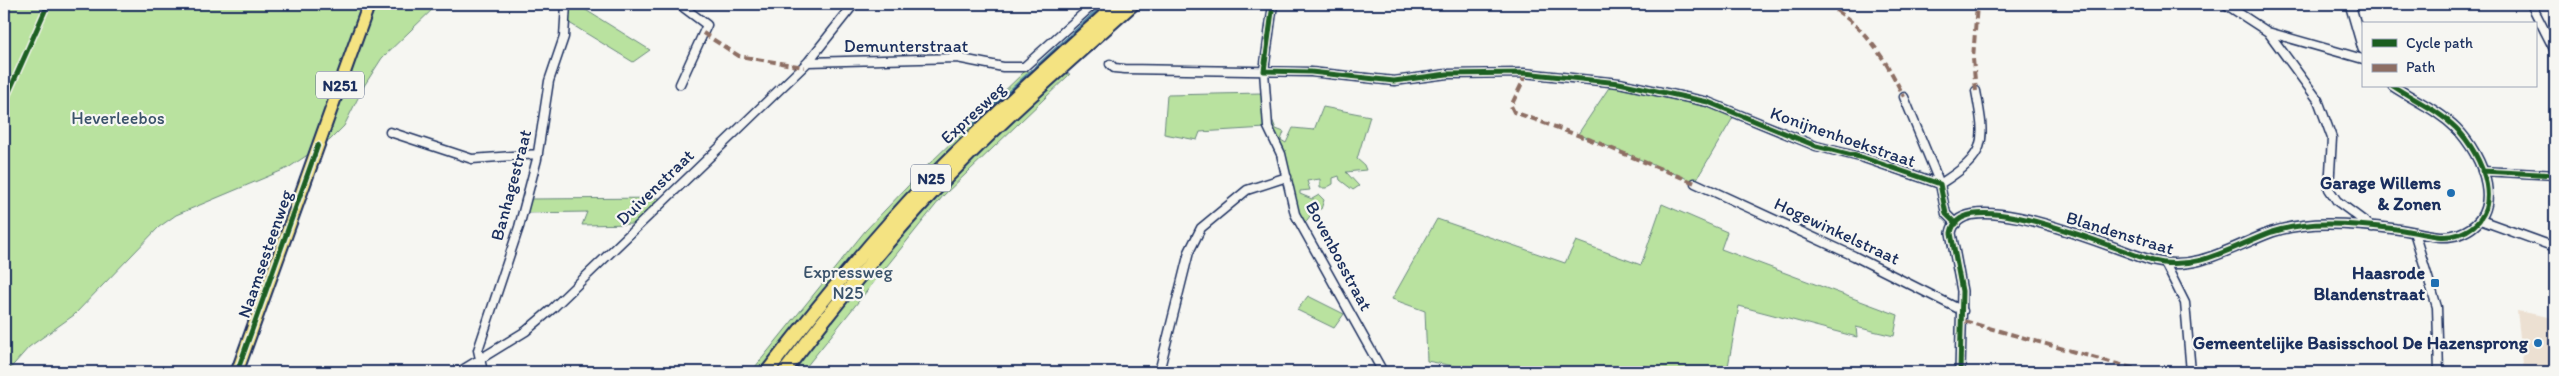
<svg xmlns="http://www.w3.org/2000/svg" width="2559" height="376" viewBox="0 0 2559 376" font-family="Itim,sans-serif">
<rect width="100%" height="100%" fill="#f6f6f2"/>
<filter id="ink" filterUnits="userSpaceOnUse"><feTurbulence type="fractalNoise" baseFrequency=".02" numOctaves="2"/><feDisplacementMap in="SourceGraphic" scale="10" xChannelSelector="R" yChannelSelector="G"/><feConvolveMatrix kernelMatrix="1 2 1 2 8 2 1 2 1" color-interpolation-filters="sRGB"/></filter>
<g filter="url(#ink)">
<path fill="#ece0d2" d="M2517,311L2555,318V372H2524Z"/>
<path fill="#b9e29f" stroke="#6a887e" d="M4,4H438L382,58L364,86L344,126L330,140L288,168L176,215L159,227L74,315L29,347L7,372H4Z
M566,4H576L650,50L633,62L566,21Z
M1025,71L1070,74L943,196L802,372H751L865,231L928,165Z
M1613,85L1700,104L1734,116L1695,182L1578,134L1610,86Z
M1261,93L1264,94L1267,117H1271L1276,129L1284,132L1281,140L1286,143L1293,128L1314,130L1323,107L1370,116L1357,159L1364,165L1366,170L1346,172L1359,186L1353,190L1340,180L1339,176L1333,178V184L1326,188H1320V179L1307,181L1310,190L1300,191V194L1312,199L1319,195L1324,200L1321,209H1315L1302,227L1281,154L1266,128L1200,132L1197,140L1164,134L1167,95Z
M663,198L636,224L582,225L587,212L526,213L530,199Z
M1662,204L1727,232L1721,249L1898,315L1894,336L1856,327L1857,337L1739,306L1727,372H1485L1427,361L1425,311L1392,299L1437,219L1565,263L1576,241L1641,265Z
M1308,296L1344,314L1334,328L1297,310Z"/>
<g fill="none" stroke-linecap="round" stroke-linejoin="round">
<path stroke="#538ba6" stroke-width="2" d="M973,124L1104,4"/>
<defs>
<path id="minor" d="M679,4L707,25L680,84
M1273,4L1264,71L1268,127L1281,154L1295,214L1383,372
M2225,4L2268,32L2318,100L2332,138L2329,189L2337,201L2372,227
M2531,4L2555,51
M2268,32L2363,59
M808,62L957,58L1003,67H1024L1094,4
M1110,64L1114,68L1125,69L1311,72L1394,81L1447,74L1524,73L1619,83L1708,102L1816,146L1864,158L1940,184
M1904,97L1940,184L1946,214L1956,224
M390,132L472,159L538,154
M2482,171L2555,175
M1695,183L1854,256L1963,311
M1940,184C1987,154 1986,144 1976,91
M2483,221L2555,247
M2414,232L2437,307L2439,372
M2165,263L2185,303L2191,372
M459,372L526,331L552,309L808,62L854,4
M483,372L478,350L519,227L537,159L549,81L564,37L566,4
M1159,372L1189,252L1201,228L1247,190L1287,177"/>
<path id="tertiary" d="M2350,4L2363,49
M1960,372L1962,291L1951,233C1960,179 2123,253 2153,261C2197,272 2233,246 2272,232C2291,226 2309,224 2328,224C2351,224 2373,226 2396,229C2416,231 2440,241 2459,234C2509,216 2483,155 2456,128C2438,110 2414,100 2393,86"/>
<path id="primary" d="M237,372L369,4"/>
<path id="trunk" d="M767,372C817,307 869,243 926,183C987,121 1052,63 1117,4
M784,372C831,310 879,250 931,194C994,126 1064,66 1133,4"/>
</defs>
<use href="#minor" stroke="#1b2f5e" stroke-width="11"/>
<use href="#tertiary" stroke="#1b2f5e" stroke-width="12"/>
<use href="#primary" stroke="#1b2f5e" stroke-width="15"/>
<use href="#trunk" stroke="#1b2f5e" stroke-width="16"/>
<use href="#minor" stroke="#f6f6f2" stroke-width="8"/>
<use href="#tertiary" stroke="#f6f6f2" stroke-width="9"/>
<use href="#primary" stroke="#f4e382" stroke-width="11"/>
<use href="#trunk" stroke="#f4e382" stroke-width="12"/>
<path stroke="#8d6e63" stroke-width="4" stroke-dasharray="8 4" stroke-linecap="butt" d="M1826,4C1865,26 1885,58 1904,97
M703,33L739,56L804,67
M1524,73L1523,81L1511,106L1514,112L1591,140L1695,183
M1976,91L1973,59L1977,4
M1964,321L2146,372"/>
<defs>
<path id="cycleway" d="M1273,4L1264,71L1311,72L1394,81L1447,74L1524,73L1619,83L1708,102L1816,146L1864,158L1940,184L1946,214L1956,224
M4,103L48,4
M2482,171L2555,175
M237,372L318,145
M1960,372L1962,291L1951,233C1960,179 2123,253 2153,261C2197,272 2233,246 2272,232C2291,226 2309,224 2328,224C2351,224 2373,226 2396,229C2416,231 2440,241 2459,234C2509,216 2483,155 2456,128C2438,110 2414,100 2393,86"/>
</defs>
<use href="#cycleway" stroke="#f6f6f2" stroke-width="8"/>
<use href="#cycleway" stroke="#1b5e20" stroke-width="5"/>
</g>
</g>
<g fill="#1f6fb2" stroke="#f6f6f2" stroke-width="2">
<circle cx="2451" cy="193" r="5"/>
<rect x="2430" y="278" width="10" height="10" rx="2.5"/>
<circle cx="2538" cy="343" r="5"/>
</g>
<g text-anchor="middle" dominant-baseline="central" stroke-width="4.5" stroke-linejoin="round" paint-order="stroke">
<g fill="#f6f6f2" stroke="#5d6b8a" stroke-width="1">
<rect x="316" y="71.5" width="48" height="27" rx="4"/>
<rect x="911" y="164.5" width="40" height="27" rx="4"/>
</g>
<g font-size="16" font-weight="bold" fill="#1b2f5e">
<text x="340" y="85">N251</text>
<text x="931" y="178">N25</text>
</g>
<g font-size="18" fill="#1b2f5e" stroke="#f6f6f2">
<text x="906" y="46">Demunterstraat</text>
<text transform="translate(973 113) rotate(-43)">Expresweg</text>
<text transform="translate(1843 137) rotate(19)">Konijnenhoekstraat</text>
<text transform="translate(511 185) rotate(-75)">Banhagestraat</text>
<text transform="translate(655 187) rotate(-44)">Duivenstraat</text>
<text transform="translate(1837 231) rotate(25)">Hogewinkelstraat</text>
<text transform="translate(2120 233) rotate(17)">Blandenstraat</text>
<text transform="translate(265 254) rotate(-71)">Naamsesteenweg</text>
<text transform="translate(1339 256) rotate(62)">Bovenbosstraat</text>
</g>
<g font-size="18" fill="#3b536b" stroke="#f6f6f2">
<text x="118" y="118">Heverleebos</text>
<text x="848" y="272">Expressweg<tspan x="848" dy="21">N25</tspan></text>
</g>
<g font-size="18" font-weight="bold" fill="#1b2f5e" stroke="#f6f6f2" text-anchor="end">
<text x="2441" y="183">Garage Willems<tspan x="2441" dy="21">&amp; Zonen</tspan></text>
<text x="2425" y="273">Haasrode<tspan x="2425" dy="21">Blandenstraat</tspan></text>
<text x="2528" y="343">Gemeentelijke Basisschool De Hazensprong</text>
</g>
</g>
<rect width="2559" height="376" fill="none" stroke="#f6f6f2" stroke-width="20"/>
<rect x="10" y="10" width="2539" height="356" fill="none" stroke="#1b2f5e" stroke-width="2" filter="url(#ink)"/>
<rect x="2362" y="22" width="175" height="65" fill="#f6f6f2" stroke="#9ea6b7"/>
<rect x="2372" y="39" width="25" height="8" fill="#1b5e20" stroke="#9ea6b7"/>
<text x="2406" y="48" font-size="15" fill="#1b2f5e">Cycle path</text>
<rect x="2372" y="64" width="25" height="8" fill="#8d6e63" stroke="#9ea6b7"/>
<text x="2406" y="72" font-size="15" fill="#1b2f5e">Path</text>
</svg>
